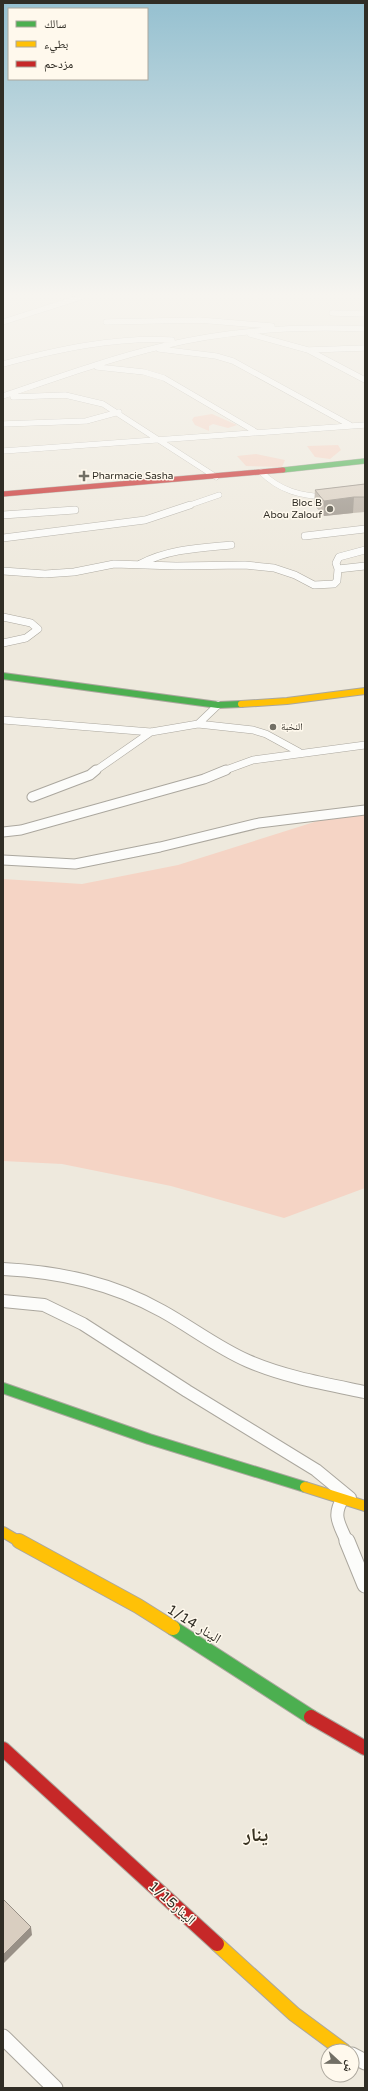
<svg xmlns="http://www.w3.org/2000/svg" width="368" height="2091" viewBox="0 0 368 2091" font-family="'Varela Round','Noto Naskh Arabic',sans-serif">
<rect width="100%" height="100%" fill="#eee9dd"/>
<path fill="#f5d4c5" d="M212,414L237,425L228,428L213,424L209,426V431L195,425L192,420L194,417Z
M338,445L341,450L330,459L315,457L307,446Z
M256,454L285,460L282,467L246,466L237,456Z
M365,806V1188L284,1218L171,1186L62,1164L3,1161V879L82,884L178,865Z"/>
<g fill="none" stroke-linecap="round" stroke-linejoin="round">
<defs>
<path id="street-far4" d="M332,313L365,314
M3,322L81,297
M106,322L199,320L272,326
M250,334L308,350L365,348
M159,349L216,356L233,361L350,425
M308,350L365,380
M3,364C59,349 114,337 172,340
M97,367L144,372L164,378L256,432
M3,396C56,378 108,359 163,346C229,330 297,326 365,329
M13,397L65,395L103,404L216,477
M3,424L86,421L119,412
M3,451L365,425
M261,472C280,491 301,496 327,497
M187,506L219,495"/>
<path id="street-far3" d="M3,515L75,510
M305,536L365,529
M3,538L145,520L190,505
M140,564C169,549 199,548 231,545
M338,569L365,566
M3,571L45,574L74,572L114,564L176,566L245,565L274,568L295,575L314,585L334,584L337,581L338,569L336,563L339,557L365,550
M3,617L31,623L38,629L26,638L3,643
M3,720L151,732L198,724L218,705
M198,724L253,730L266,734L299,752
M95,771L151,732
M223,771L253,760L365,745"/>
<path id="street-far2" d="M32,797L90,775L96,770
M3,832L21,830L204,779L226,770
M3,860L75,864L160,847L259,823L365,810"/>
<path id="street-far1" d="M3,1269C60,1272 112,1283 162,1311C191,1327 218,1348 248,1361C285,1377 326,1384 365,1392
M3,1301L44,1305L83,1324L187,1391L316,1470L350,1498
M343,1498C332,1516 339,1523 347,1542"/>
<path id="street" d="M347,1541L365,1585
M3,2037L55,2088
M352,2055L365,2062"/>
<path id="fast-far3" d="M283,470L365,461"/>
<path id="fast-far2" d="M3,676L218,705L241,704"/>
<path id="fast-far1" d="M3,1388L149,1439L305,1487"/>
<path id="fast" d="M173,1628L311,1717"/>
<path id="slow-far2" d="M241,704L287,701L365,691"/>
<path id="slow-far1" d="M305,1487L365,1506
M3,1532L20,1542"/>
<path id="slow" d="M19,1541L138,1606L173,1628
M217,1944L294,2014L344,2051"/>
<path id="jam-far1" d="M3,494L283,470"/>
<path id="jam" d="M311,1717L365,1748
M3,1749L217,1944"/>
</defs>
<use href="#street-far4" stroke="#aba79e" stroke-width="6"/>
<use href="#street-far3" stroke="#aba79e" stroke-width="8"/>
<use href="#street-far2" stroke="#aba79e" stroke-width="11"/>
<use href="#street-far1" stroke="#aba79e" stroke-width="14"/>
<use href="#street" stroke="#aba79e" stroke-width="17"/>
<use href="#fast-far3" stroke="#aba79e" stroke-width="6"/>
<use href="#fast-far2" stroke="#aba79e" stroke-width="8"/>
<use href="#fast-far1" stroke="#aba79e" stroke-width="12"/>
<use href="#fast" stroke="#aba79e" stroke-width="16"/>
<use href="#slow-far2" stroke="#aba79e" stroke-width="8"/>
<use href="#slow-far1" stroke="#aba79e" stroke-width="12"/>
<use href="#slow" stroke="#aba79e" stroke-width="16"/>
<use href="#jam-far1" stroke="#aba79e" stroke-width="6"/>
<use href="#jam" stroke="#aba79e" stroke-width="16"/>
<use href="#street-far4" stroke="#fcfcfa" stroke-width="5.5"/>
<use href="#street-far3" stroke="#fcfcfa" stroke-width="7"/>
<use href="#street-far2" stroke="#fcfcfa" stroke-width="9"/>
<use href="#street-far1" stroke="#fcfcfa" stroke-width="12"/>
<use href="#street" stroke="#fcfcfa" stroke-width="15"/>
<use href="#fast-far3" stroke="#4caf50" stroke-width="5"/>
<use href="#fast-far2" stroke="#4caf50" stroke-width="6"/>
<use href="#fast-far1" stroke="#4caf50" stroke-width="10"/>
<use href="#fast" stroke="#4caf50" stroke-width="14"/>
<use href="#slow-far2" stroke="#ffc107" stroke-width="6"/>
<use href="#slow-far1" stroke="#ffc107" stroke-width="10"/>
<use href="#slow" stroke="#ffc107" stroke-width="14"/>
<use href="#jam-far1" stroke="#c62828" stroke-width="5"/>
<use href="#jam" stroke="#c62828" stroke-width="14"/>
</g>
<path fill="#bbb1a5" d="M365,484V512L353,513L324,516L314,505L315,490Z"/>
<path fill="#989086" d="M354,497L353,513L324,516V501Z
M31,1927L32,1935L3,1964V1955Z"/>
<path fill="#d9cec0" stroke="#989086" d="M365,484V497H354L324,501L315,490Z
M3,1899L31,1927L3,1955Z"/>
<linearGradient id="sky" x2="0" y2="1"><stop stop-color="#95c0d0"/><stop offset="0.5" stop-color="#f7f5f0"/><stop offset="1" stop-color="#f7f5f0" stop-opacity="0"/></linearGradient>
<rect width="368" height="590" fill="url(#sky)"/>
<g fill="#726f65" stroke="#fff9ed" stroke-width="1.5">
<path d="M82 470h4v4h4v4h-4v4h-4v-4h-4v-4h4z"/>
<circle cx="330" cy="509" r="4"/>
<circle cx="273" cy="727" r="4"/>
</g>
<g text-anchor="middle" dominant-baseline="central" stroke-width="3" stroke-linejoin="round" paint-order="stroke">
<g font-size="10" fill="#302d25" stroke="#fff9ed" text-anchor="start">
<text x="92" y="476">Pharmacie Sasha</text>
<text x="322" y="503" text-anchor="end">Bloc B<tspan x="322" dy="12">Abou Zalouf</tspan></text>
<text x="281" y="727">النخبة</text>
</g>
<g font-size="14" fill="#302d25" stroke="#fff9ed">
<text transform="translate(194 1624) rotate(32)">الينار 1/14</text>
<text transform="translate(172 1903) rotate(42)">الينار1/15</text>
</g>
<g font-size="19" font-weight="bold" fill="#373120" stroke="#fff9ed">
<text x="256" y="1835">ينار</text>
</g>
</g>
<rect width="368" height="2091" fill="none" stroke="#302d25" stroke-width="8"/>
<rect x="8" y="8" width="140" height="72" fill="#fff9ed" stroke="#aca79d"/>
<rect x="16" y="21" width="20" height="6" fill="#4caf50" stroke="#aca79d"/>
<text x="44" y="28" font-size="12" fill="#302d25">سالك</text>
<rect x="16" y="41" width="20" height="6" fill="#ffc107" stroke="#aca79d"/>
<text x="44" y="48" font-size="12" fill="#302d25">بطيء</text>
<rect x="16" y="61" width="20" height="6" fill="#c62828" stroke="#aca79d"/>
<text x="44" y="68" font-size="12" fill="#302d25">مزدحم</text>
<g transform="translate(340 2063) rotate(112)"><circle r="19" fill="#fff9ed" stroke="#aca79d"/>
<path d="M0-3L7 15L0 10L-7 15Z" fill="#726f65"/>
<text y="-6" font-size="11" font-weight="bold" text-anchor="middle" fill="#302d25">ش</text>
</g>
</svg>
